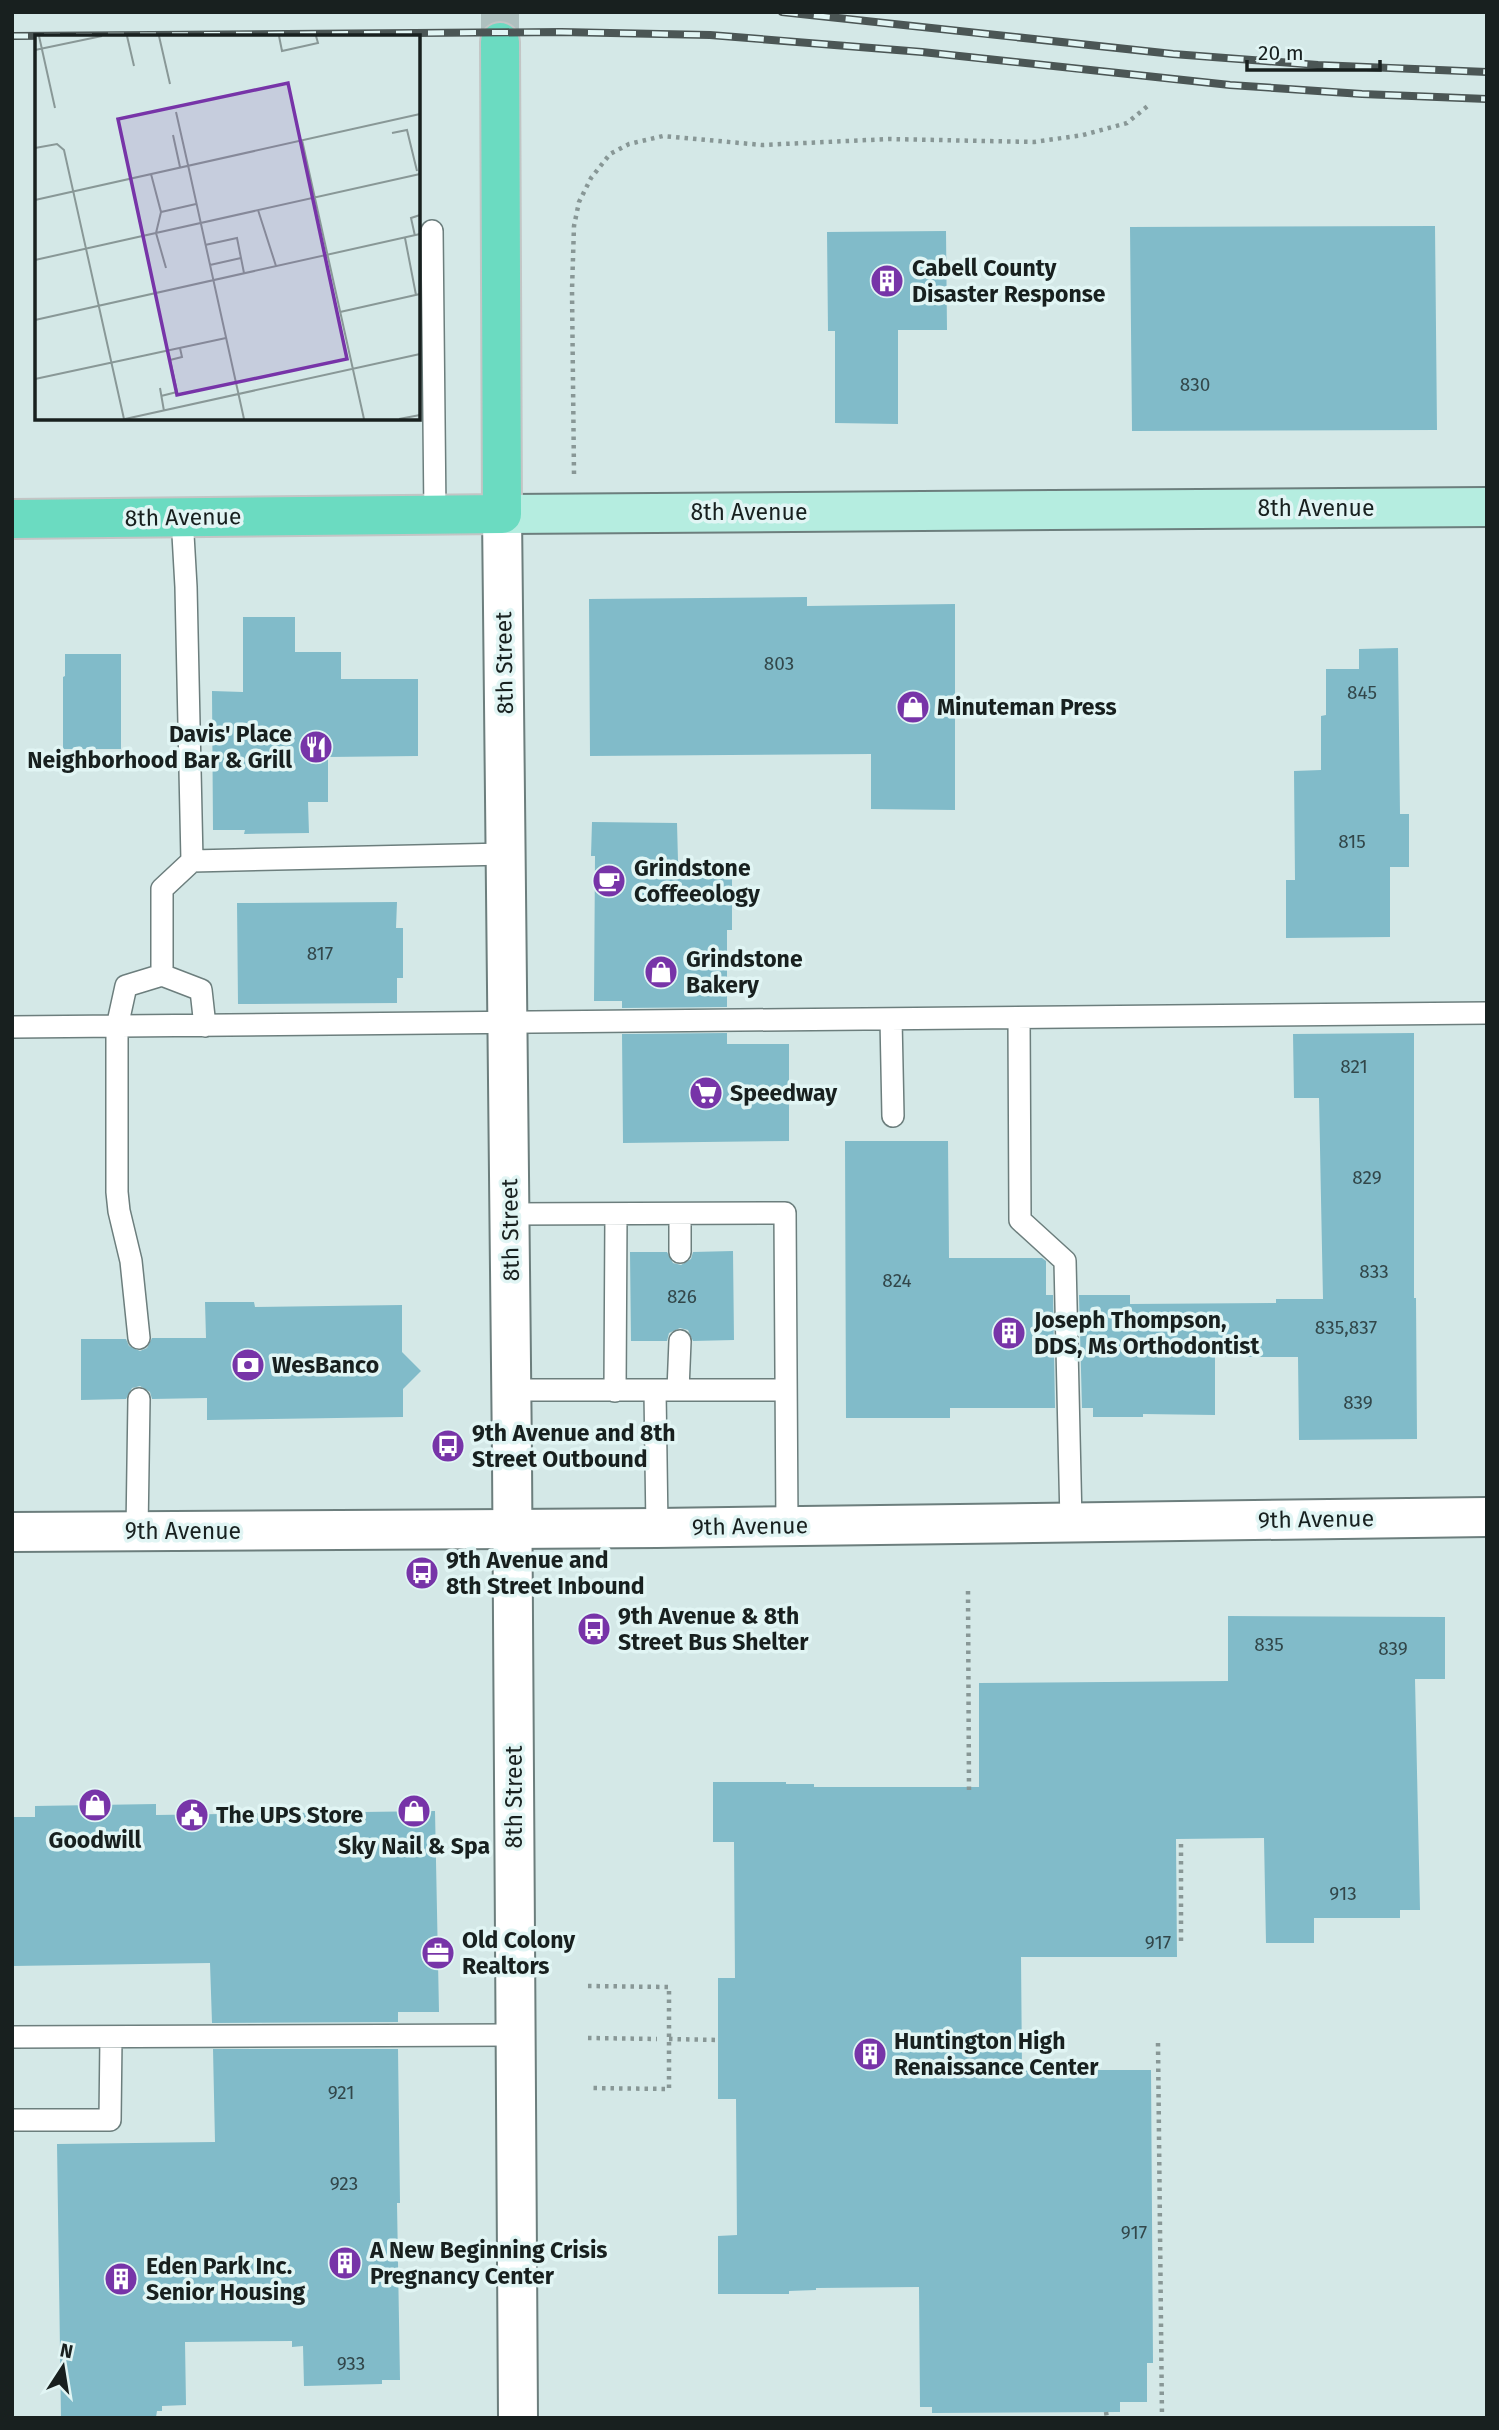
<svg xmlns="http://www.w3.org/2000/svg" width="1499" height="2430" viewBox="0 0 1499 2430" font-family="'Fira Sans',sans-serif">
<rect width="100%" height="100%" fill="#d4e8e7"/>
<path fill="#81bbc9" d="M1435,226L1437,430L1132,431L1130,227Z
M946,231L947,330H898V424L835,423V331H828L827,232Z
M807,597V606L955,604V810L871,809V754L590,756L589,599Z
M243,617H295V652H341V679H418V756L328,757V802H308L309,833L244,834L245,830H213L212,691L243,692Z
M1398,648L1400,814H1409V867H1390V937L1286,938V880H1295L1294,771L1321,770V716L1326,715V669H1359V649Z
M65,654H121V749H63V677L65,676Z
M592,822L677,823L678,861H732V930H727V1007L622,1008V1001H594L595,856H591Z
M397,902L396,928H403V978H397V1003L238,1004L237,903Z
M727,1033V1044H789V1141L623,1143L622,1034Z
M1414,1033V1298H1416L1417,1439L1299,1440L1298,1357H1215V1415L1143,1414V1417H1093V1408H1082L1079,1295H1130V1304L1276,1303V1299H1323L1319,1098H1294L1293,1034Z
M845,1141H948L949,1258H1042L1046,1261V1295H1053L1055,1408H950V1418H846Z
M733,1251L734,1340L693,1341L688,1330L680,1328L669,1333L667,1341H631L630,1252H667L673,1263L681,1265L691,1259L693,1252Z
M205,1302H254L255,1307L402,1305V1352L421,1371L403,1389V1417L207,1420V1398L152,1399L150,1392L140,1386L132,1388L126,1399L81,1400V1339H126L129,1346L140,1351L147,1348L152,1338H206Z
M1228,1616L1445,1617V1679H1415L1420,1910H1400V1918H1314V1943H1266L1264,1838L1176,1839L1177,1957H1021L1022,2070H1151L1153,2363H1147V2402H1120V2412L932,2413V2407H920L919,2287L816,2288V2290L789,2291V2294H718V2236L737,2235L736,2099H718V1978H735L734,1842H713V1782H786V1784H814V1787H979V1683L1228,1681Z
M156,1804V1815L435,1811L439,2012H398V2022L212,2023L210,1963L12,1966V1817H35V1806Z
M213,2049H398L400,2203H397L400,2380H382V2384L304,2386L303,2346L292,2347V2341L185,2342L186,2405L162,2406V2411H157L156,2417L61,2418L57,2144L215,2142Z"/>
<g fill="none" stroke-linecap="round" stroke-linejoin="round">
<path stroke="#aec0bf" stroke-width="38" stroke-dasharray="38 19" stroke-linecap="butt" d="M500,12V42"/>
<defs>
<path id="service" d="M432,231L435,515
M182,517L186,587L192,861L506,854
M162,975L201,990L205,1026
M1019,1018L1020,1220L1065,1261L1071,1522
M891,1019L893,1116
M12,1027L1487,1013
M510,1214L785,1213L787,1525
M680,1214V1252
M139,1338L131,1261L119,1211L117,1192V1027L126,986L162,975V889L192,861
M511,1390H785
M678,1390L680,1341
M615,1391L616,1214
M655,1391L657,1528
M137,1531L139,1399
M12,2037L515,2035
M12,2120H110L111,2038"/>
<path id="minor" d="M12,1532L657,1528L1487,1517"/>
<path id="tertiary" d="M502,514L512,1458L518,2418"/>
<path id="secondary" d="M502,514L1487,507"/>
<path id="primary" d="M12,519L502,514L500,42"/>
</defs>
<use href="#service" stroke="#6c7e7d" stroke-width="24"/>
<use href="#minor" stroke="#6c7e7d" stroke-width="42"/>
<use href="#tertiary" stroke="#6c7e7d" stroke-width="42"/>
<use href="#secondary" stroke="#6c7e7d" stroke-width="42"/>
<use href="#primary" stroke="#c3c5c5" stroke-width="42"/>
<path stroke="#889796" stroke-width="4.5" stroke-dasharray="3.5 5" stroke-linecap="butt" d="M574,474L572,290L574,226L579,202L591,178L610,154L629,144L663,136L762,145L890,139L1034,142L1083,135L1127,123L1149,105
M968,1591L969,1793
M1181,1941V1839
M588,1986L669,1987V2089L589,2088
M588,2038L657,2039
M669,2039L718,2040
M1158,2043L1162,2418
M1106,2412L1107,2418"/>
<use href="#service" stroke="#fff" stroke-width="21"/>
<use href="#minor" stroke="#fff" stroke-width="38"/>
<use href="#tertiary" stroke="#fff" stroke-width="38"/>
<use href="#secondary" stroke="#b5ede0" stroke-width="38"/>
<use href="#primary" stroke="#6bdbc1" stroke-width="38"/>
<defs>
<path id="rail" d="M782,12L1173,54L1318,65L1487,72
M12,36L561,32L710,35L922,52L1230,85L1362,94L1487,99"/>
</defs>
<use href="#rail" stroke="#4b5655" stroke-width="8"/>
<use href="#rail" stroke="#e1f5f4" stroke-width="5" stroke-dasharray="16" stroke-linecap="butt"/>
</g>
<defs>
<symbol id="building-disc" viewBox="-11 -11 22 22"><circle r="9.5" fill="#7734a8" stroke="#e1f5f4"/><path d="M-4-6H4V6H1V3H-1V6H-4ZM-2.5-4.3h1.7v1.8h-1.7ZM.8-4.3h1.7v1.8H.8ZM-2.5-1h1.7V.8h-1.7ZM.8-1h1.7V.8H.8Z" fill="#fff"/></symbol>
<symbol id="shop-disc" viewBox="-11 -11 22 22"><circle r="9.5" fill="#7734a8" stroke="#e1f5f4"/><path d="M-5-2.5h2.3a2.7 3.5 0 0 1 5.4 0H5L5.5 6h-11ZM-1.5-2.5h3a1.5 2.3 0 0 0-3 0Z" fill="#fff"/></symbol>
<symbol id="restaurant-disc" viewBox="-11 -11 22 22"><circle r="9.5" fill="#7734a8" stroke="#e1f5f4"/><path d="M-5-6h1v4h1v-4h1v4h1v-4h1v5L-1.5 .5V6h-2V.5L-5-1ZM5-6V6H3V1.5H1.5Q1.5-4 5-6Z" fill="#fff"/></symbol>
<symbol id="cafe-disc" viewBox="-11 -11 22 22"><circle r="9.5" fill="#7734a8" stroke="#e1f5f4"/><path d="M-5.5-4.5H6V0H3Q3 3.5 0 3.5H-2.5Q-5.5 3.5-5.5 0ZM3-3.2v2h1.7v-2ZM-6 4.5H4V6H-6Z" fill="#fff"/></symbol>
<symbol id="supermarket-disc" viewBox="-11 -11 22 22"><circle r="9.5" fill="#7734a8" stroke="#e1f5f4"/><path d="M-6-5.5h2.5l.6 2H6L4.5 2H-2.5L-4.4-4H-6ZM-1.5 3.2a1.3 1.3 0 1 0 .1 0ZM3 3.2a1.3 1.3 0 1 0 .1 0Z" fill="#fff"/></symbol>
<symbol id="bank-disc" viewBox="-11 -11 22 22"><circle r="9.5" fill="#7734a8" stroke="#e1f5f4"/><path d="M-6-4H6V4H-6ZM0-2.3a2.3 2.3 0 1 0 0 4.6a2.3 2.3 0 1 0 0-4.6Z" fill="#fff"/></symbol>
<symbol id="bus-disc" viewBox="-11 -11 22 22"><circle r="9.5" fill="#7734a8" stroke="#e1f5f4"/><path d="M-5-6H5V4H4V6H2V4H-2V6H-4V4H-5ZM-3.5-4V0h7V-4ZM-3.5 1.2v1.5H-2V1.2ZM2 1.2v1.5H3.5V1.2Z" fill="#fff"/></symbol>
<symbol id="civic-disc" viewBox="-11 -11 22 22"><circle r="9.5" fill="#7734a8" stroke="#e1f5f4"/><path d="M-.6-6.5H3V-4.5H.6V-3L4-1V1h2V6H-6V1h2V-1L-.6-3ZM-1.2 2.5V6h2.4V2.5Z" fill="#fff"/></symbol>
<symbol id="office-disc" viewBox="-11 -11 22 22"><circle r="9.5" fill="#7734a8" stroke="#e1f5f4"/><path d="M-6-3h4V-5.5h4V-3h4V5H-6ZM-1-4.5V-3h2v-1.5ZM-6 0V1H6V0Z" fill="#fff"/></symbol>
</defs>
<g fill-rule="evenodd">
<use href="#building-disc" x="868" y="262" width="38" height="38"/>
<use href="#shop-disc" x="894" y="688" width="38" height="38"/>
<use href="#restaurant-disc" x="297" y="728" width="38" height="38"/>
<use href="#cafe-disc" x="590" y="862" width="38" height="38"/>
<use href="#shop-disc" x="642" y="953" width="38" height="38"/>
<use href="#supermarket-disc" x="687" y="1074" width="38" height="38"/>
<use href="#building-disc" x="990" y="1314" width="38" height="38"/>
<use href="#bank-disc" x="229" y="1346" width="38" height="38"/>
<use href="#bus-disc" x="429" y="1427" width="38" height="38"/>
<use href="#bus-disc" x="403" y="1554" width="38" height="38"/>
<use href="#bus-disc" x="575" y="1610" width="38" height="38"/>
<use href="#shop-disc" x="76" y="1786" width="38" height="38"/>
<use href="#shop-disc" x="395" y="1792" width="38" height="38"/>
<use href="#civic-disc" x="173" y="1796" width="38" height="38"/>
<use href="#office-disc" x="419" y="1934" width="38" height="38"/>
<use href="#building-disc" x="851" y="2035" width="38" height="38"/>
<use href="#building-disc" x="326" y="2244" width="38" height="38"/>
<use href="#building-disc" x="102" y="2260" width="38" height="38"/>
</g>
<g text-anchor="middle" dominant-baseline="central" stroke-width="7" stroke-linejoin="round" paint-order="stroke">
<g font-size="19" fill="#32474a">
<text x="1195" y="384">830</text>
<text x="779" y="663">803</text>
<text x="1362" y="692">845</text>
<text x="1352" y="841">815</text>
<text x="320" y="953">817</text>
<text x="1354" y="1066">821</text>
<text x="1367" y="1177">829</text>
<text x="1374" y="1271">833</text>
<text x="897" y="1280">824</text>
<text x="682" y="1296">826</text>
<text x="1346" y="1327">835,837</text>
<text x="1358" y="1402">839</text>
<text x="1269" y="1644">835</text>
<text x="1393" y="1648">839</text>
<text x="1343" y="1893">913</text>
<text x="1158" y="1942">917</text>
<text x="341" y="2092">921</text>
<text x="344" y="2183">923</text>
<text x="1134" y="2232">917</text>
<text x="351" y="2363">933</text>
</g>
<g font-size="23" font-weight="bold" fill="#18201f" stroke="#e1f5f4" text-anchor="start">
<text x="912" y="268">Cabell County<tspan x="912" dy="26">Disaster Response</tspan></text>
<text x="937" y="707">Minuteman Press</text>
<text x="292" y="734" text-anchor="end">Davis' Place<tspan x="292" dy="26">Neighborhood Bar &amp; Grill</tspan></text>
<text x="634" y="868">Grindstone<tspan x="634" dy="26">Coffeeology</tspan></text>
<text x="686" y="959">Grindstone<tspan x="686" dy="26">Bakery</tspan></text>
<text x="730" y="1093">Speedway</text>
<text x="1034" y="1320">Joseph Thompson,<tspan x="1034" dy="26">DDS, Ms Orthodontist</tspan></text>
<text x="272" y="1365">WesBanco</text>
<text x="472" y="1433">9th Avenue and 8th<tspan x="472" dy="26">Street Outbound</tspan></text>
<text x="446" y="1560">9th Avenue and<tspan x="446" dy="26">8th Street Inbound</tspan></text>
<text x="618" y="1616">9th Avenue &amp; 8th<tspan x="618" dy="26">Street Bus Shelter</tspan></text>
<text x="216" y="1815">The UPS Store</text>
<text x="95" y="1840" text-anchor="middle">Goodwill</text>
<text x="414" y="1846" text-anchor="middle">Sky Nail &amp; Spa</text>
<text x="462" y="1940">Old Colony<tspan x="462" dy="26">Realtors</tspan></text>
<text x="894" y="2041">Huntington High<tspan x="894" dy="26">Renaissance Center</tspan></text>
<text x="370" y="2250">A New Beginning Crisis<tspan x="370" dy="26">Pregnancy Center</tspan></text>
<text x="146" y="2266">Eden Park Inc.<tspan x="146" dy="26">Senior Housing</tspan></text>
</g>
<g font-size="23" fill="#18201f" stroke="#e1f5f4">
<text x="1316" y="508">8th Avenue</text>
<text x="749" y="512">8th Avenue</text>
<text transform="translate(183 517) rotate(-1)">8th Avenue</text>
<text transform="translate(504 663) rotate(-91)">8th Street</text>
<text transform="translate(510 1230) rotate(-91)">8th Street</text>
<text transform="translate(1316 1519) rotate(-1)">9th Avenue</text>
<text transform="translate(750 1526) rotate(-1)">9th Avenue</text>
<text x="183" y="1531">9th Avenue</text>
<text transform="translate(514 1797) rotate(-90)">8th Street</text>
</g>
</g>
<g transform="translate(35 35)">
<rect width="385" height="385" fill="#d4e8e7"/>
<path fill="none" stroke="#899897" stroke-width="2" d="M4,1L20,73M92,1L99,31M124,1L135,49M244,1L247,16L283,8L281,1M0,15L67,1M141,77L153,130M357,98L372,95L382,136M138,100L145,132M267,105L329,384M0,113L22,109L29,115L89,384M153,130L209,384M116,139L126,177L161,169M0,165L385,79M223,175L241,231M126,177L121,198L131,233M380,201L376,183L385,180M370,203L381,260M170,210L202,203L209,238M0,225L385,139M175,230L206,223M305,277L385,259M0,285L385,199M134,320L135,325L147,322L145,313M0,344L191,303M125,353L129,376M126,361L142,357L135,325M90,384L385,319M364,384L385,380"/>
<path fill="#7734a8" fill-opacity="0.15" stroke="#7734a8" stroke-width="3.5" d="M253,48L312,324L142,360L83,84Z"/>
<rect width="385" height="385" fill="none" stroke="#18201f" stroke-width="3.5"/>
</g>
<rect width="1499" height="2430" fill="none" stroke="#18201f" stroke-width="28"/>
<g transform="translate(63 2367) rotate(12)" stroke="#e1f5f4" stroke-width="5" paint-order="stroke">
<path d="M0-5L12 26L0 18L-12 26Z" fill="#18201f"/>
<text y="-10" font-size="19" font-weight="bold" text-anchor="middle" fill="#18201f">N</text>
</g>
<path d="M1247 60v10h133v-10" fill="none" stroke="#18201f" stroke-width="3.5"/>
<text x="1258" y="60" font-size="21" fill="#18201f" stroke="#e1f5f4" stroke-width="5" paint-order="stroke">20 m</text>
</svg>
